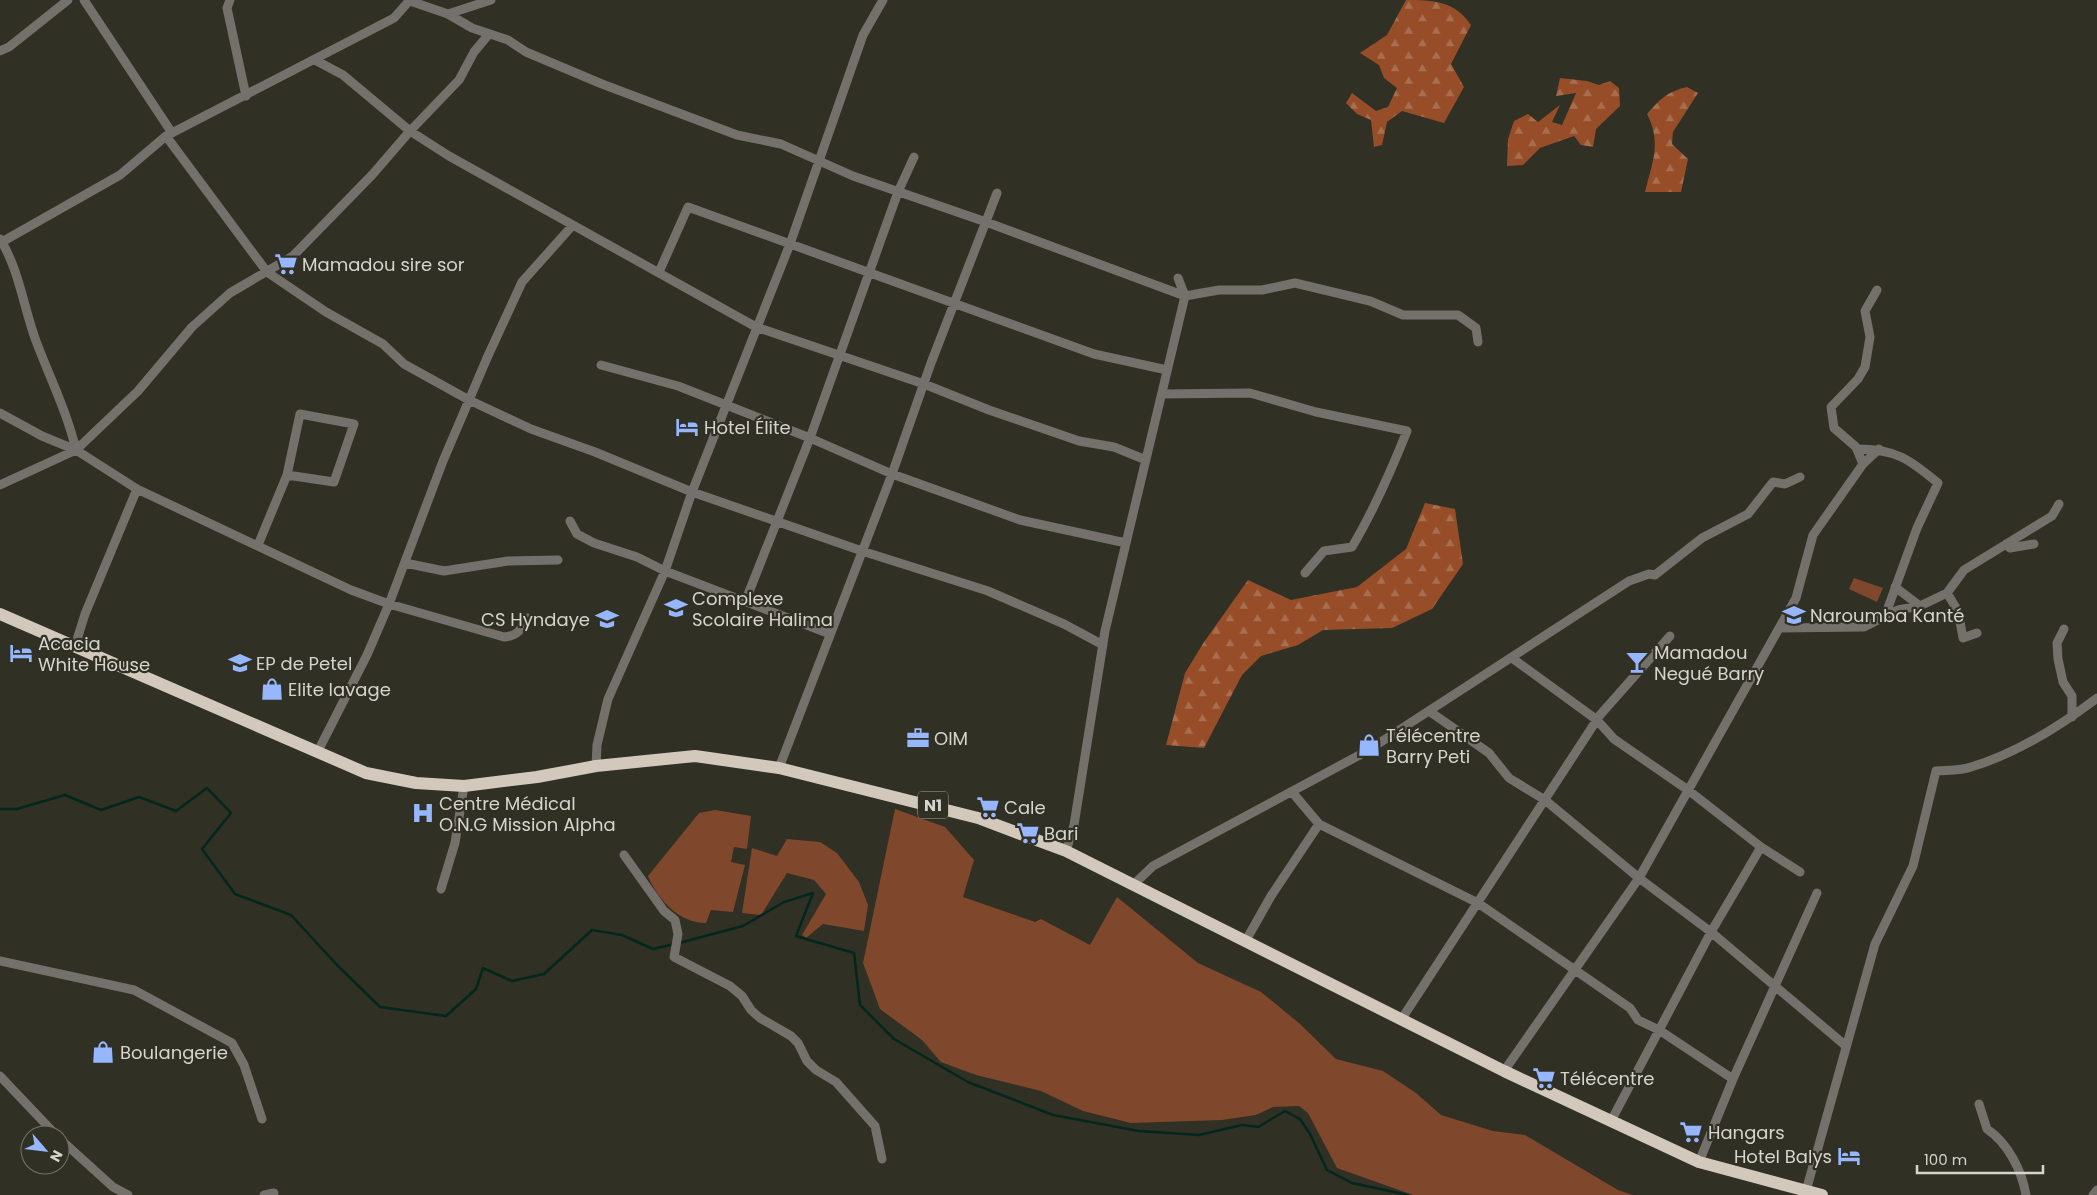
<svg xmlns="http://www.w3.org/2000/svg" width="2097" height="1195" viewBox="0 0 2097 1195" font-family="Poppins,sans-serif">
<defs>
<pattern id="forest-firs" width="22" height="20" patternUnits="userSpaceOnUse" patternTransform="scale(1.25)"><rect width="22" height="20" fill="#964d28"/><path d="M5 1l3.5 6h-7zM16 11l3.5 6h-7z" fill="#a86e50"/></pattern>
</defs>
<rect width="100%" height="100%" fill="#303025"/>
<path fill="url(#forest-firs)" d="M1406,0C1433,0 1455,1 1471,25L1451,64L1464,87L1444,123L1402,111L1387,122L1382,145L1374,147L1371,120L1357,114L1346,103L1352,93L1376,111L1388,107L1397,88L1384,78L1379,65L1360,53L1387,35Z
M1560,78L1587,81L1599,85L1610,81L1619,88L1620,106L1596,129L1593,147L1581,145L1574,136L1540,148L1523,165L1507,166L1508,139L1514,121L1528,114L1538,122L1560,105L1552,122L1562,125L1576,93L1556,96Z
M1687,87L1698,93L1673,132L1672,144L1688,159L1681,192H1645C1652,163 1662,143 1647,114C1659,100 1668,91 1687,87Z
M1425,503L1455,509L1463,564L1432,609L1392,628L1323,630L1298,645L1261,656L1242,675L1204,748L1166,745L1185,673L1204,642L1248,580L1291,600L1357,587L1406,549Z"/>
<path fill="#7f472c" d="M1854,578L1883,588L1877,602L1849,589Z
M895,809L945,827L974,860L963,897L1035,922L1041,919L1090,945L1117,897L1198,963L1261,992L1299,1023L1336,1059L1383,1071L1416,1093L1441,1115L1493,1131L1525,1135L1618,1190L1633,1195H1413L1337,1168L1308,1113L1299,1106L1273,1107L1256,1115L1222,1120L1131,1123L1083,1111L1041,1091L976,1075L941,1062L922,1040L880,1009L863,963Z
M715,810L751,816L747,849L734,847L731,862L745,865L733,912L711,910L706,923C679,923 658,900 648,876L699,813Z
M787,839L820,842L837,853L859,882L868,905L864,931L823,924L806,938L802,935L826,894L814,880L787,873L761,915L742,913L752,848L777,856Z"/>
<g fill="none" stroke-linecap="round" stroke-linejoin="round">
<path stroke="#03261d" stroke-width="2.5" d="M0,809H17L65,795L101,810L139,797L176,811L207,788L231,813L202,849L235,894L291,915L337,965L380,1007L446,1016L476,989L483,968L512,981L544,974L592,930L622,935L653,949L674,944
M679,943L743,926L784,902L813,893L796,936L854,953L860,1005L894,1039L968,1082L1053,1115L1139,1131L1199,1135L1242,1125L1258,1127L1285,1111L1300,1119L1310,1134L1327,1170L1352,1183L1408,1195"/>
<path stroke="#74706b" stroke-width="9" d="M84,0L172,133
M230,0L227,8L246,96
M410,1L448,14L472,28L508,40L526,52L602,84L737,135L781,144L853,176L986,222L1185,296L1219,290H1262L1295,283L1370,301L1403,315H1458L1476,328L1478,342
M448,14L491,0
M0,51L9,47L68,0
M315,60L343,75L410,131L449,156L756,327L924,384L989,410L1079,441L1114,447L1146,460
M166,136L267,272L326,312L383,344L404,364L469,400L531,429L595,452L692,492L862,551L988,591L1064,624L1103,645
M0,239C19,269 24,309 36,341C50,378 67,412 76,450
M0,243L120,175L166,136L394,18L410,0
M659,272L688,207L1094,354L1167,370
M601,365L678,386L810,438L892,474L1020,520L1126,543
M1162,394L1250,393L1316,412L1407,431C1391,471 1374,510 1352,547L1324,551L1305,573
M0,413L42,436L76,450L137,489L351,590L389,604L504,637C518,636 521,629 528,618
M1857,449C1896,449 1909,459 1938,483L1917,528L1885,616
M1863,464L1879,449
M0,485L76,450L138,391L192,327L230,293L293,256L372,175L410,131L459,80L474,52L489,34
M570,521L577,534L594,543L637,557L665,571L830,634
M2006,544L2010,548L2034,544
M258,545L287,475L300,414L354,424L334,482L287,475
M405,563L444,571L508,561L558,560
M1895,587L1920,606
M1947,593L1958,611L1963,638L1977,633
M745,602L810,438L898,192L914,157
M1780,628L1864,627L1898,610L1920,606L1947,593L1964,570L2052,516L2059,504
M2064,629L2057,643L2058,659L2063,682L2072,696V717
M75,646L85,614L137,489
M1512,658L1597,720L1614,739L1688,790L1761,847L1800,872
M1429,711L1489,753L1509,778L1545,800L1639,878L1711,932L1846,1046
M317,753L367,655L389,604L443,461L487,358L522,282L572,226
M596,766L597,745L608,699L665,571L692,492L790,244L863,35L883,0
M779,768L892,474L931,363L997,193
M1292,792L1319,824L1478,903L1630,1008L1638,1020L1659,1030L1733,1079
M1066,851L1074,825L1105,631L1185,296L1178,278
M624,855L664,911L675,920L678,934L674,957L730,986L742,996L751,1010L760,1018L791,1036L798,1043L807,1061L816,1070L836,1082L875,1126L882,1159
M1133,885L1153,866L1367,751L1629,581L1649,574L1655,575L1702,538L1748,514L1773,482L1785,484L1800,477
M441,889L455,843L464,786
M1245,942L1271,896L1319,824
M0,961L134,990L232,1043L244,1065L262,1119
M1401,1020L1600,715L1670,636
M1504,1071L1639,878L1796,598L1813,535L1863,464L1856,447L1834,428L1831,407L1858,379L1865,367L1870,337L1865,311L1877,290
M0,1076L56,1135
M1979,1104L1987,1129C2008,1143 2022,1171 2026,1195
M1611,1121L1711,932L1761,847
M60,1139L113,1187L128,1195
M1699,1162L1733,1079L1817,893
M1806,1191L1875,944L1913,866L1936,771C1947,770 1960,771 1971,767C2015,754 2060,726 2097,698
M264,1195L274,1193
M2093,1195L2097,1190"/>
<path stroke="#d2c9bc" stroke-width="12" d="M0,614L366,773L416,783L464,786L537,777L596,766L695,756L779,768L978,818L1066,851L1504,1071L1699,1162L1822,1195"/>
</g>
<defs>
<symbol id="supermarket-bare" viewBox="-9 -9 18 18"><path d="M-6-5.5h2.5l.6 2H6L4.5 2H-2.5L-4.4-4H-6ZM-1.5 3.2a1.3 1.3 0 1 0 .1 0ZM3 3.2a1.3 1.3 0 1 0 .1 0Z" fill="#96b6fd" stroke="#303025" stroke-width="2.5" paint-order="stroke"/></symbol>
<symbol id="hotel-bare" viewBox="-9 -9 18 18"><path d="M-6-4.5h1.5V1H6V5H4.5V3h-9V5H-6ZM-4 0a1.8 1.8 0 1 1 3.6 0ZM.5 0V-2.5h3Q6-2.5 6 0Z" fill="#96b6fd" stroke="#303025" stroke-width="2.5" paint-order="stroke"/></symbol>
<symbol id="school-bare" viewBox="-9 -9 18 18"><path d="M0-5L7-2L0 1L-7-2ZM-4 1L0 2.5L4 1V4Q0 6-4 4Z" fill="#96b6fd" stroke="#303025" stroke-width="2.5" paint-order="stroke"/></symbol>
<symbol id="bar-bare" viewBox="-9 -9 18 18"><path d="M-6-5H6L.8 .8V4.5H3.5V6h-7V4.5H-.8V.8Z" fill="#96b6fd" stroke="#303025" stroke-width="2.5" paint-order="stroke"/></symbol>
<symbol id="shop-bare" viewBox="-9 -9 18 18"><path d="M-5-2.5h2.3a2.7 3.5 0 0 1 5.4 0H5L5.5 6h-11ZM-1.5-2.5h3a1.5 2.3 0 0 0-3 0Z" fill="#96b6fd" stroke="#303025" stroke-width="2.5" paint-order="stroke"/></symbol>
<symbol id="office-bare" viewBox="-9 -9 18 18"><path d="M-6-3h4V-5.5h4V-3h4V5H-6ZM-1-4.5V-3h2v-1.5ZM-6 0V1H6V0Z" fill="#96b6fd" stroke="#303025" stroke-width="2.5" paint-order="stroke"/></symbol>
<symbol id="hospital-bare" viewBox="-9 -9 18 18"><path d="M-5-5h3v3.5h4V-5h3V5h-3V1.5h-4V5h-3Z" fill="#96b6fd" stroke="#303025" stroke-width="2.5" paint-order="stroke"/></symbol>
</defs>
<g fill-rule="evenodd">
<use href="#supermarket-bare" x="270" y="248" width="32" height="32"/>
<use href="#hotel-bare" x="671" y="411" width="32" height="32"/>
<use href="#school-bare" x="660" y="592" width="32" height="32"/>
<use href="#school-bare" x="1778" y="599" width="32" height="32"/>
<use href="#school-bare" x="591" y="603" width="32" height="32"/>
<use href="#hotel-bare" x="5" y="637" width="32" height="32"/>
<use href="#bar-bare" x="1621" y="646" width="32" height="32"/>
<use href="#school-bare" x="224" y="647" width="32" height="32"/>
<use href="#shop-bare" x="256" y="673" width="32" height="32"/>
<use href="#office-bare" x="902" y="722" width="32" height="32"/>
<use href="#shop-bare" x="1353" y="729" width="32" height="32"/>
<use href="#supermarket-bare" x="972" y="791" width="32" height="32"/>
<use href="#hospital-bare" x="407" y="797" width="32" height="32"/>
<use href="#supermarket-bare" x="1012" y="817" width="32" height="32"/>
<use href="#shop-bare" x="87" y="1036" width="32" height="32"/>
<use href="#supermarket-bare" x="1528" y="1062" width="32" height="32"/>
<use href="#supermarket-bare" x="1675" y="1116" width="32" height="32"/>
<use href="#hotel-bare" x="1833" y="1140" width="32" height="32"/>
</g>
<g text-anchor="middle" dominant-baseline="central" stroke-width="4.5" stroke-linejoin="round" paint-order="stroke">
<rect fill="#303025" stroke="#a4a49b" stroke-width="1" x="918" y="791.5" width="30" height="27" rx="4"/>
<g font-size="16" font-weight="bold" fill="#d5d5ce">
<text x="933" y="805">N1</text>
</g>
<g font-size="18" fill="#d5d5ce" stroke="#303025" text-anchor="start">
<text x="302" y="264">Mamadou sire sor</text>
<text x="704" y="427">Hotel Élite</text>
<text x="692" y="598">Complexe<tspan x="692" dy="21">Scolaire Halima</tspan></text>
<text x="1810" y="615">Naroumba Kanté</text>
<text x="590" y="619" text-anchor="end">CS Hyndaye</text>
<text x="38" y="643">Acacia<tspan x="38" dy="21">White House</tspan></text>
<text x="1654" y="652">Mamadou<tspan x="1654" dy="21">Negué Barry</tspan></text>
<text x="256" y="663">EP de Petel</text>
<text x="288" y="689">Elite lavage</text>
<text x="1386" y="735">Télécentre<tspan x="1386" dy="21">Barry Peti</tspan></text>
<text x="934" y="738">OIM</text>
<text x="439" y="803">Centre Médical<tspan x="439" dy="21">O.N.G Mission Alpha</tspan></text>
<text x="1004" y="807">Cale</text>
<text x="1044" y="833">Bari</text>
<text x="120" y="1052">Boulangerie</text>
<text x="1560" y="1078">Télécentre</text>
<text x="1708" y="1132">Hangars</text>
<text x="1832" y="1156" text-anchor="end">Hotel Balys</text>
</g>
</g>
<g transform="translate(45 1150) rotate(118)"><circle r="24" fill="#303025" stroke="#727269"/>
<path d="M0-4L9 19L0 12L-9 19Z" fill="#96b6fd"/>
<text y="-8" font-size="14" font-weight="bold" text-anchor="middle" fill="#d5d5ce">N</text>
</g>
<path d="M1917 1165v8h126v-8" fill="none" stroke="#d5d5ce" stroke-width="2.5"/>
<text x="1924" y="1165" font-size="15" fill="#d5d5ce" stroke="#303025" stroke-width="4" paint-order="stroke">100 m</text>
</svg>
